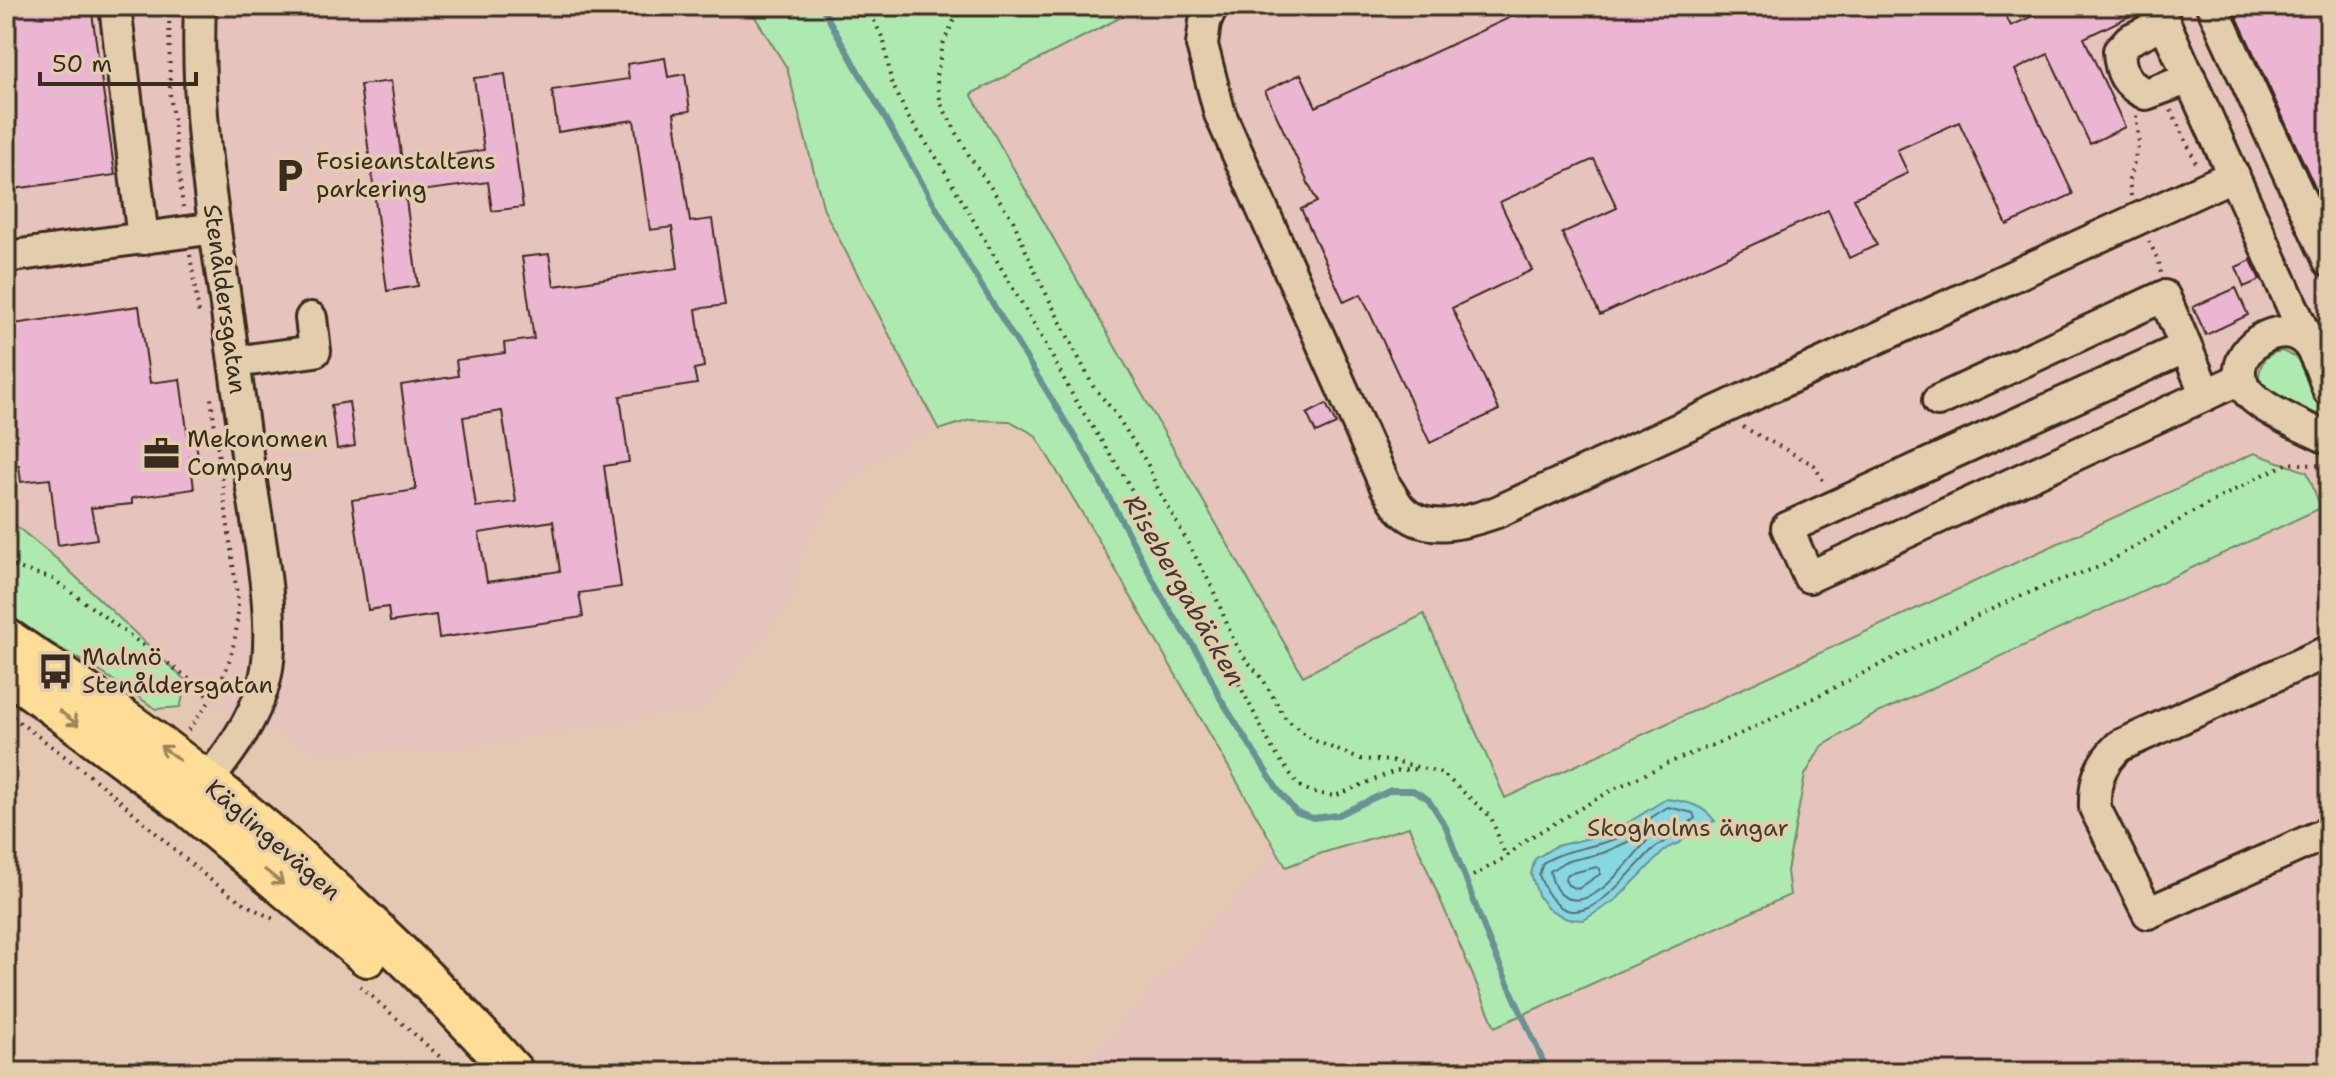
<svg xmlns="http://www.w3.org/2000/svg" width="2335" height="1078" viewBox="0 0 2335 1078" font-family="'Shantell Sans',sans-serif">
<rect width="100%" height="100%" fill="#e4c8b3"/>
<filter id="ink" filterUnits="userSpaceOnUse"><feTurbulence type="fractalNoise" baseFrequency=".0125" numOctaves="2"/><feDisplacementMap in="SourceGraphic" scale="16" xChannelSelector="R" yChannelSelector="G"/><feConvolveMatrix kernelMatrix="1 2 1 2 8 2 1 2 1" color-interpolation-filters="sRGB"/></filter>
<g filter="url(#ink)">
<path fill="#e6c3bc" d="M6,6H2329V1072H1081L1147,995L1268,864L1270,842L1259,818L1099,541L1035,435L1010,421L970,420L912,439L866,467L836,494L801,551L792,600L706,707L440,752L313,750L63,632L6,595Z"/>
<path fill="#aeeab0" stroke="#748a67" stroke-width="2" d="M748,6H1143L971,94L1303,676L1424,614L1505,798L2254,453L2307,472L2321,508L1874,715L1821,747L1805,775L1787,871L1790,895L1495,1027L1409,827L1322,853L1286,867L1099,541L1035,435L1010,421L970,420L939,430L824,210L787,68Z
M2282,351L2297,358L2326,420L2266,393L2259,386C2258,368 2262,353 2282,351Z
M6,518L58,560L187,682L180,707L156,709L104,674L45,639L18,629L6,622Z"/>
<path fill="#87d7e2" stroke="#699294" stroke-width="2" d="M1666,799C1686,801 1703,805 1715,821L1693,829L1680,843L1667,848L1617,899L1584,920L1567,919L1547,908L1538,895L1531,874L1535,859L1556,846L1598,836L1618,829Z"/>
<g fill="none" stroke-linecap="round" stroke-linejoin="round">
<path stroke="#596f6c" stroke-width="2" d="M1668,807L1693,813L1695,818C1688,823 1683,830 1676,835C1667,841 1658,844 1650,852C1618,885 1569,953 1539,875L1543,863C1567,848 1594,848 1620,837C1637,829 1652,816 1668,807Z
M1643,835L1647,837V841C1630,858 1594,913 1565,897C1556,892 1552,882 1550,871L1564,862L1603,853Z
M1597,867L1600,869V874L1578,889L1568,885L1565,880L1568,874Z"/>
<path stroke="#699294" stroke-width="6" d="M821,6L970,267L1088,458L1167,606L1202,659L1220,698L1278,790L1296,812L1313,818L1338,815L1391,790H1413L1428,799L1446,827L1489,941L1548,1072"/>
</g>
<path fill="#ebb6d1" stroke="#3b2a1e" stroke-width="2" fill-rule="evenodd" d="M6,6H91L115,175L6,190Z
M1566,6H2001L2011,26L2054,6H2139L2140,11L2084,38L2125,127L2090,144L2048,54L2015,70L2073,194L2007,225L1959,122L1897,150L1908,173L1854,198L1877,245L1849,258L1828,210L1600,315L1562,233L1617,208L1594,159L1500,202L1532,270L1452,308L1499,410L1430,443L1361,294L1344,302L1301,209L1317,202L1265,91L1301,74L1316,107L1526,10L1530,17L1542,11L1545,16Z
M2232,6H2329V218Z
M665,58L668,77L685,74L690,111L674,113L690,222L712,219L725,305L696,309L704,367L694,369L697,384L620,396L629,462L604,466L621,587L579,593L583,617L439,638L436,615L390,622L388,607L368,610L352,500L416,490L401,385L458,376L456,360L505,353L504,343L534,339L522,257L549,254L554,286L678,268L672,227L650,230L634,120L558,132L552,90L629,79L627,64ZM502,411L516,502L476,507L463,417ZM553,521L560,571L487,582L479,533Z
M505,74L523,207L492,211L488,182L405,193L418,286L387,291L360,85L391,81L402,162L484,150L474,78Z
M2251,260L2260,280L2244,287L2236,267Z
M2236,288L2248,315L2206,335L2193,307Z
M139,306L150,383L180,379L188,438L195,436L198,456H190L194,489L132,498V504L91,508L97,539L58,545L50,479L21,482L19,465L6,466V325Z
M349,402L355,446L337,449L331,405Z
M1326,404L1336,424L1316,433L1307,414Z"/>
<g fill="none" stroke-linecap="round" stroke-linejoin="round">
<defs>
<path id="minor" d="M115,6L143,239
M1212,6L1205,22L1202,45L1220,114L1386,487C1391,494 1395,502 1400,508C1425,536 1468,522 1497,512L2234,175
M2157,6L2311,348
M2212,6L2329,261
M2164,23L2129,40L2119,51C2120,72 2126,85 2146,94L2190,78
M6,257L215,228
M234,362L315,351L311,318
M2329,391C2322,375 2316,346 2300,337C2272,319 2224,357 2245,388C2258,409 2306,427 2329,439
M2206,395L2186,347L1787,528L1809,577L2240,379
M1938,401L2164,296L2186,347
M2329,651L2119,746C2100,764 2094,781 2095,808L2148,913L2329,832
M194,798C222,763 254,724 265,679C278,625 258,532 250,475C241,409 231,343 222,277C208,186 196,99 200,6"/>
<path id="major" d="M6,638C73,683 141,729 204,779C313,865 422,970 514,1072
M6,671L187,806L367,957"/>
</defs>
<use href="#minor" stroke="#3b2a1e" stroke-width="36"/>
<use href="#major" stroke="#3b2a1e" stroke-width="44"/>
<path stroke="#3b2a1e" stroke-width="4" stroke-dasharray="2 6" stroke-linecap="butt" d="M169,6L170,93L183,207
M867,6L884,41L891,81L908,117L940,163L1046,345L1074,398L1129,484L1142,516L1200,608L1273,750L1299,786L1314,793L1335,796L1395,771L1415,769
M961,6L944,41L936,76L941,104L970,157L1013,220L1033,268L1093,386L1115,413L1147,463L1156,485L1211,585L1234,641L1246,660L1262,678L1286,719L1311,739L1359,759L1393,761L1442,773L1491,817L1506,857
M2171,110L2198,167
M2131,196L2129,180L2139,143L2136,115
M2149,241L2159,262L2161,274
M190,255L199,314
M1743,427L1814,465L1825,484
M2329,464V477
M6,564L53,579L196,684L211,698
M6,712C44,741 82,768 118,799C168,842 214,892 274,919
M188,730C221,691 238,654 238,602L211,398
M1473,876L1506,857L1524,841L1614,789L1666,764L1747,731L1998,606L2052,583L2102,566L2193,512L2265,474L2289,463L2327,466
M360,986L457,1072"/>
<use href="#minor" stroke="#e2cdac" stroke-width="30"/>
<use href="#major" stroke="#ffdd96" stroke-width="38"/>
</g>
<defs><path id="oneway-shaft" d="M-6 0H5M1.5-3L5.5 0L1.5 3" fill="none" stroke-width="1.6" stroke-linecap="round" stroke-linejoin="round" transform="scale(2)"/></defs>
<g stroke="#9d845a">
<use href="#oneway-shaft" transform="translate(69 718) rotate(37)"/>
<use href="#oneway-shaft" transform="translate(170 753) rotate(-143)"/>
<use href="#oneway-shaft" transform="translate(274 877) rotate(39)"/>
</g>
</g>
<defs>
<symbol id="parking-bare" viewBox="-9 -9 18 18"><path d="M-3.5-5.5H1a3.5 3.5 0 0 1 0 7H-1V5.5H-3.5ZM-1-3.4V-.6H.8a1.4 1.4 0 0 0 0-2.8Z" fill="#3b2a1e" stroke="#e2cdac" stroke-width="2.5" paint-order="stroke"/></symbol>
<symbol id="office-bare" viewBox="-9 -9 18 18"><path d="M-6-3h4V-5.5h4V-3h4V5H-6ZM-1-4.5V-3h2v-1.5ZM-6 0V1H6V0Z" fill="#3b2a1e" stroke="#e2cdac" stroke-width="2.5" paint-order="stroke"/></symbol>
<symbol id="bus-bare" viewBox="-9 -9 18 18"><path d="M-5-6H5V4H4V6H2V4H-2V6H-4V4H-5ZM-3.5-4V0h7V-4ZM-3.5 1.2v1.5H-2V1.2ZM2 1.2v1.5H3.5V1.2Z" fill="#3b2a1e" stroke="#e2cdac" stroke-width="2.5" paint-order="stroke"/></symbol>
</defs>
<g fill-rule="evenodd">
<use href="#parking-bare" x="264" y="150" width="51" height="51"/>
<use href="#office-bare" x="136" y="428" width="51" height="51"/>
<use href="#bus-bare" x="30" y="646" width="51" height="51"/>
</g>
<g text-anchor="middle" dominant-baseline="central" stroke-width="7" stroke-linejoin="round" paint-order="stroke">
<g font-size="24" fill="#3b2a1e" stroke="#e2cdac" text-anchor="start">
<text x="316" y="161">Fosieanstaltens<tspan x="316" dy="28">parkering</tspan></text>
<text x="187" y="439">Mekonomen<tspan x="187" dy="28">Company</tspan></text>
<text x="82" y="657">Malmö<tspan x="82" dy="28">Stenåldersgatan</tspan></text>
</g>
<g font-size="24" fill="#3b2a1e" stroke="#e2cdac">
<text transform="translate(225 299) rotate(82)">Stenåldersgatan</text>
<text transform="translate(273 840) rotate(41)">Käglingevägen</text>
</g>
<g font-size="24" fill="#463d2d" stroke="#e2cdac">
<text x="1688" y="828">Skogholms ängar</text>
</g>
<g font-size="26" font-style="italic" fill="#433b32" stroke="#e2cdac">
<text transform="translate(1185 590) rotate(60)">Risebergabäcken</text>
</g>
</g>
<rect width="2335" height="1078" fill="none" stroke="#e2cdac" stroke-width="32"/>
<rect x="16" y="16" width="2303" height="1046" fill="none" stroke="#3b2a1e" stroke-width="3" filter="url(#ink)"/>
<path d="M40 72v12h156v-12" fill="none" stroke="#3b2a1e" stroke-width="4"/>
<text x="52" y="72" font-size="24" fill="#3b2a1e" stroke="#e2cdac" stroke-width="6" paint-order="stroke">50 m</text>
</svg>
